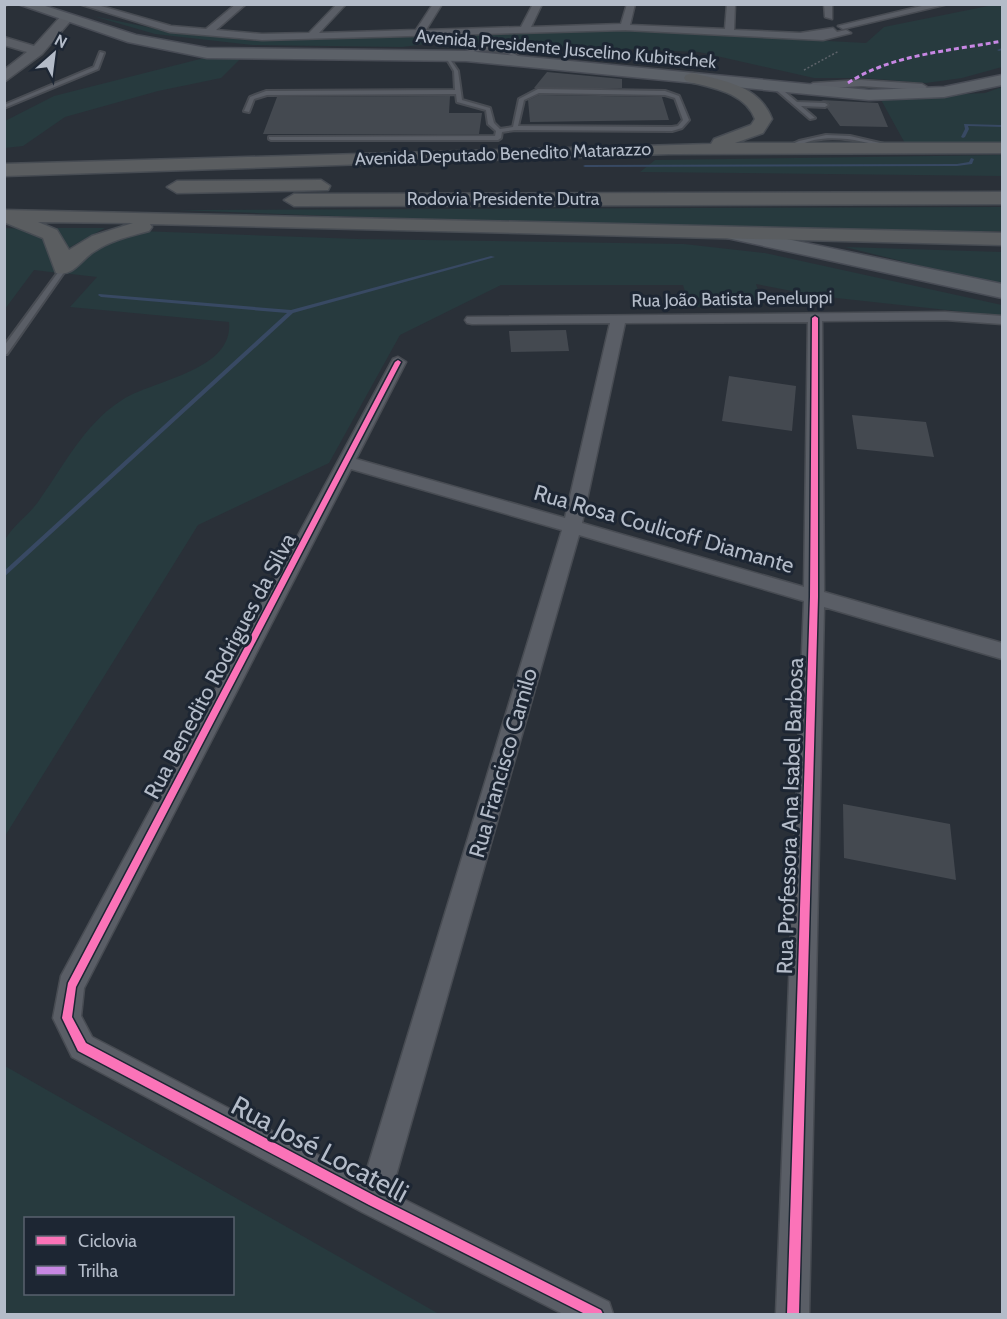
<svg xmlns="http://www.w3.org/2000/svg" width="1007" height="1319" viewBox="0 0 1007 1319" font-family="Cabin,sans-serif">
<rect width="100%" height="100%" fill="#2a3038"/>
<path fill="#273a3e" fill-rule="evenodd" d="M993,5H1002V67L962,78L926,83L865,78H814L699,52L444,42L402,47L252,45L155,34L93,16L162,30L253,41L622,30L866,43L884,27Z
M208,57L240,59L221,78L158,91L65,117L23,146L5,148V121L54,96Z
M1002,87V146L907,147L880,98L985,93Z
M1002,155V176L640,172L655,160Z
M1002,207V231L794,233L176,210Z
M5,228L30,229L46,238L59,273L34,270L5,309Z
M53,228H105L63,251L61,235Z
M140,231L358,239L684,244L765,253L1002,305V316L818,296L756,284L763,306L690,307L683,285H501L400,335L329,463L198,525L5,836V540C13,525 28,516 38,502C63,467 84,424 122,400C153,380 234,371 229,322L70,307L97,277L62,273L96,243Z
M845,247L1002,252V286Z
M5,1066L439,1314H5ZM26,1218H232V1294H26Z"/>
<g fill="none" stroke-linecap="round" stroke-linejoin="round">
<path fill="#384963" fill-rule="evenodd" d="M1002,48V50L999,51L997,50Z
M964,124L1002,125V127L968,126L969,129L965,137L963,138L961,137L965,129Z
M971,158L974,159L972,164L957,166L585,167L583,166L585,165L957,164L969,162Z
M491,256L495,257L293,313L4,577V571L287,313L101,297L98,295L99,294L291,310Z"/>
</g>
<path fill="#444950" d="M547,72L622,79V88H534Z
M539,95L662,97L669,120L530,122L528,100Z
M450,96L449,113H482L479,134H263L277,97Z
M821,100L878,103L888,127L840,126L827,108L830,104Z
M566,330L569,351L511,352L509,331Z
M729,376L796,386L792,431L722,421Z
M852,415L926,422L934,457L857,449Z
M843,804L950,824L956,880L844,858Z"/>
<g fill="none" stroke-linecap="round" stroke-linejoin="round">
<defs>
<path id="lane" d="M4,4H7L4,6Z
M481,47C495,46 508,48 519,57L517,58C501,50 487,48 470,53L468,57L464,56L466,51Z
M100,52L104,53L98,69L4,108V105L94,67Z
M447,55L458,71L462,100L490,108L494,123L500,129L513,127L519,99L538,89L665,91L679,96L689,120L682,128L672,131L515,130L502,132L501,138L498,140H271L269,139V137L495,136L496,131L488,124L486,110L457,102L456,94L267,95L254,99L249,112L244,111L250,97L266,91L455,90L454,71L445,56ZM539,93L665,95L675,98L683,120L678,126L672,127L518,126L524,100Z
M774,86H778L797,102L825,103L828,105L825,107L801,106L815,118L810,119L774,88Z
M826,135L850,136L893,146L890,148C865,142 840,135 814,140C805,142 796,147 787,150L784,148L799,141Z
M62,267L67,268L7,354H4V346Z"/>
<path id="street" d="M79,4H94L171,26L206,29L236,4H246L216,30L262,34L309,33L337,4H346L319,33L416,30L433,4H442L426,30L521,27L533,4H542L531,27L621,24L627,4H635L630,25L725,29L727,4H735L734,30L800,33L833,28L837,32L846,30L851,33L823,40L625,30L262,40L170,32Z
M824,4H832V19L825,17Z
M930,4H948L843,29L838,26Z
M861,80L922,84L927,87L922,90L861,86L813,89L808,86L813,83Z
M945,312L1002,316V324L945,320L822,321L824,592L1002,643V659L824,607L809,1314H776L804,601L579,535L391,1193L609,1302L613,1314H563L362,1212L72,1057L53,1018L61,976L393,359L398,357L406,362L356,459L565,518L610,323L472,324L467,323L465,320L467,317ZM808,322L804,587L582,523L625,323ZM351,469L562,530L364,1179L92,1037L81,1016L84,988Z"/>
<path id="secondary" d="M67,14L73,18L42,54L4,82V70L27,52L4,45V37L34,46L62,15Z"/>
<path id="primary" d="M18,4H39L136,35L207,48L466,51L869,90L944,87L1002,75V85L944,97L869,100L466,61L207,58L128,42Z
M734,228L1002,284V298L727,238L724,234L727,230Z"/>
<path id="highway" d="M692,73C724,81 759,85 772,119L763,133L735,143H1002V153L669,154L4,176V164L711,144L714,139L751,125L755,119C745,92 712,88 686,81L684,78L686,75Z
M321,180L330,186L328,190L177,193L167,187L177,181Z
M1002,192V204L294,206L284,200L294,194Z
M4,210L1002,233V245L150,224L152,227L149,231C131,236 111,240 95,251C81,259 74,277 56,273L43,238L6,223ZM38,222L133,223L92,236L69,250L57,230Z"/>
</defs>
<use href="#lane" stroke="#484c53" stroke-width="4"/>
<use href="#street" stroke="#484c53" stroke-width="3"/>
<use href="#secondary" stroke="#484c53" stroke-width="3"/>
<use href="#primary" stroke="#484c55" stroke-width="3"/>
<use href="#highway" stroke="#474c53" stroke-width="3"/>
<path stroke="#5d636a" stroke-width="1.5" stroke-dasharray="2 2" stroke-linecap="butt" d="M804,70L839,51"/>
<use href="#lane" fill="#5a5e66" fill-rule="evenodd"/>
<use href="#street" fill="#5a5e66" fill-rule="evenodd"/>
<use href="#secondary" fill="#595d64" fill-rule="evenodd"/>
<use href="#primary" fill="#5c6168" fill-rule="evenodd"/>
<use href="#highway" fill="#5a5d60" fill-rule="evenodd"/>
<path stroke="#c787e3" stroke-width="3" stroke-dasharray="5 3" stroke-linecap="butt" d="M848,83C892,54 951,51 1002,41"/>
<defs>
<path id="cycleway" d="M815,316L818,318V597L799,1314H787L810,597L812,318Z
M398,360L401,362L76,987L72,1017L86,1043L377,1197L601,1310L603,1314H585L369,1205L78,1051L62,1018L68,983L395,362Z"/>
</defs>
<use href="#cycleway" stroke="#1d2633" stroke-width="3"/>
<use href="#cycleway" fill="#fb73b8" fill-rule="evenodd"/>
</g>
<g text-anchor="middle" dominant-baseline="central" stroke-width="6" stroke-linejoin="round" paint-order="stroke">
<g font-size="18" fill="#b4bcc9" stroke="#1d2633">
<text transform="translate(566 49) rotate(5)">Avenida Presidente Juscelino Kubitschek</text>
<text transform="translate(503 154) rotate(-2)">Avenida Deputado Benedito Matarazzo</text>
<text x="503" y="199">Rodovia Presidente Dutra</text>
<text transform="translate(732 299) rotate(-1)">Rua João Batista Peneluppi</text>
</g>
<g font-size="22" fill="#b4bcc9" stroke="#1d2633">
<text transform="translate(664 529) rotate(16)">Rua Rosa Coulicoff Diamante</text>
<text transform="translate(220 666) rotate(-62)">Rua Benedito Rodrigues da Silva</text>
<text transform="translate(503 763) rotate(-74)">Rua Francisco Camilo</text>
<text transform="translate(790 816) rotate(-88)">Rua Professora Ana Isabel Barbosa</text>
</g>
<g font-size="27" fill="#b4bcc9" stroke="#1d2633">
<text transform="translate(320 1149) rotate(28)">Rua José Locatelli</text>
</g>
</g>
<rect width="1007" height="1319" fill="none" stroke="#b4bcc9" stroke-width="12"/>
<rect x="24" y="1217" width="210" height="78" fill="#1d2633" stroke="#59626f" stroke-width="1.5"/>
<rect x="36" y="1236" width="30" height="9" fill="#fb73b8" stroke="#59626f" stroke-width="1.5"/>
<text x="78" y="1247" font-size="18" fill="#b4bcc9">Ciclovia</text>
<rect x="36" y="1266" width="30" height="9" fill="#c787e3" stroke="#59626f" stroke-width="1.5"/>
<text x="78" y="1277" font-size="18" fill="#b4bcc9">Trilha</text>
<g transform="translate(54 54) rotate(28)" stroke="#1d2633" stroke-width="4.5" paint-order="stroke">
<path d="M0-4.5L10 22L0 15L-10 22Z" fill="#b4bcc9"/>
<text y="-9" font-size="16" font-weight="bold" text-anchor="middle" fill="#b4bcc9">N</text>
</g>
</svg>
